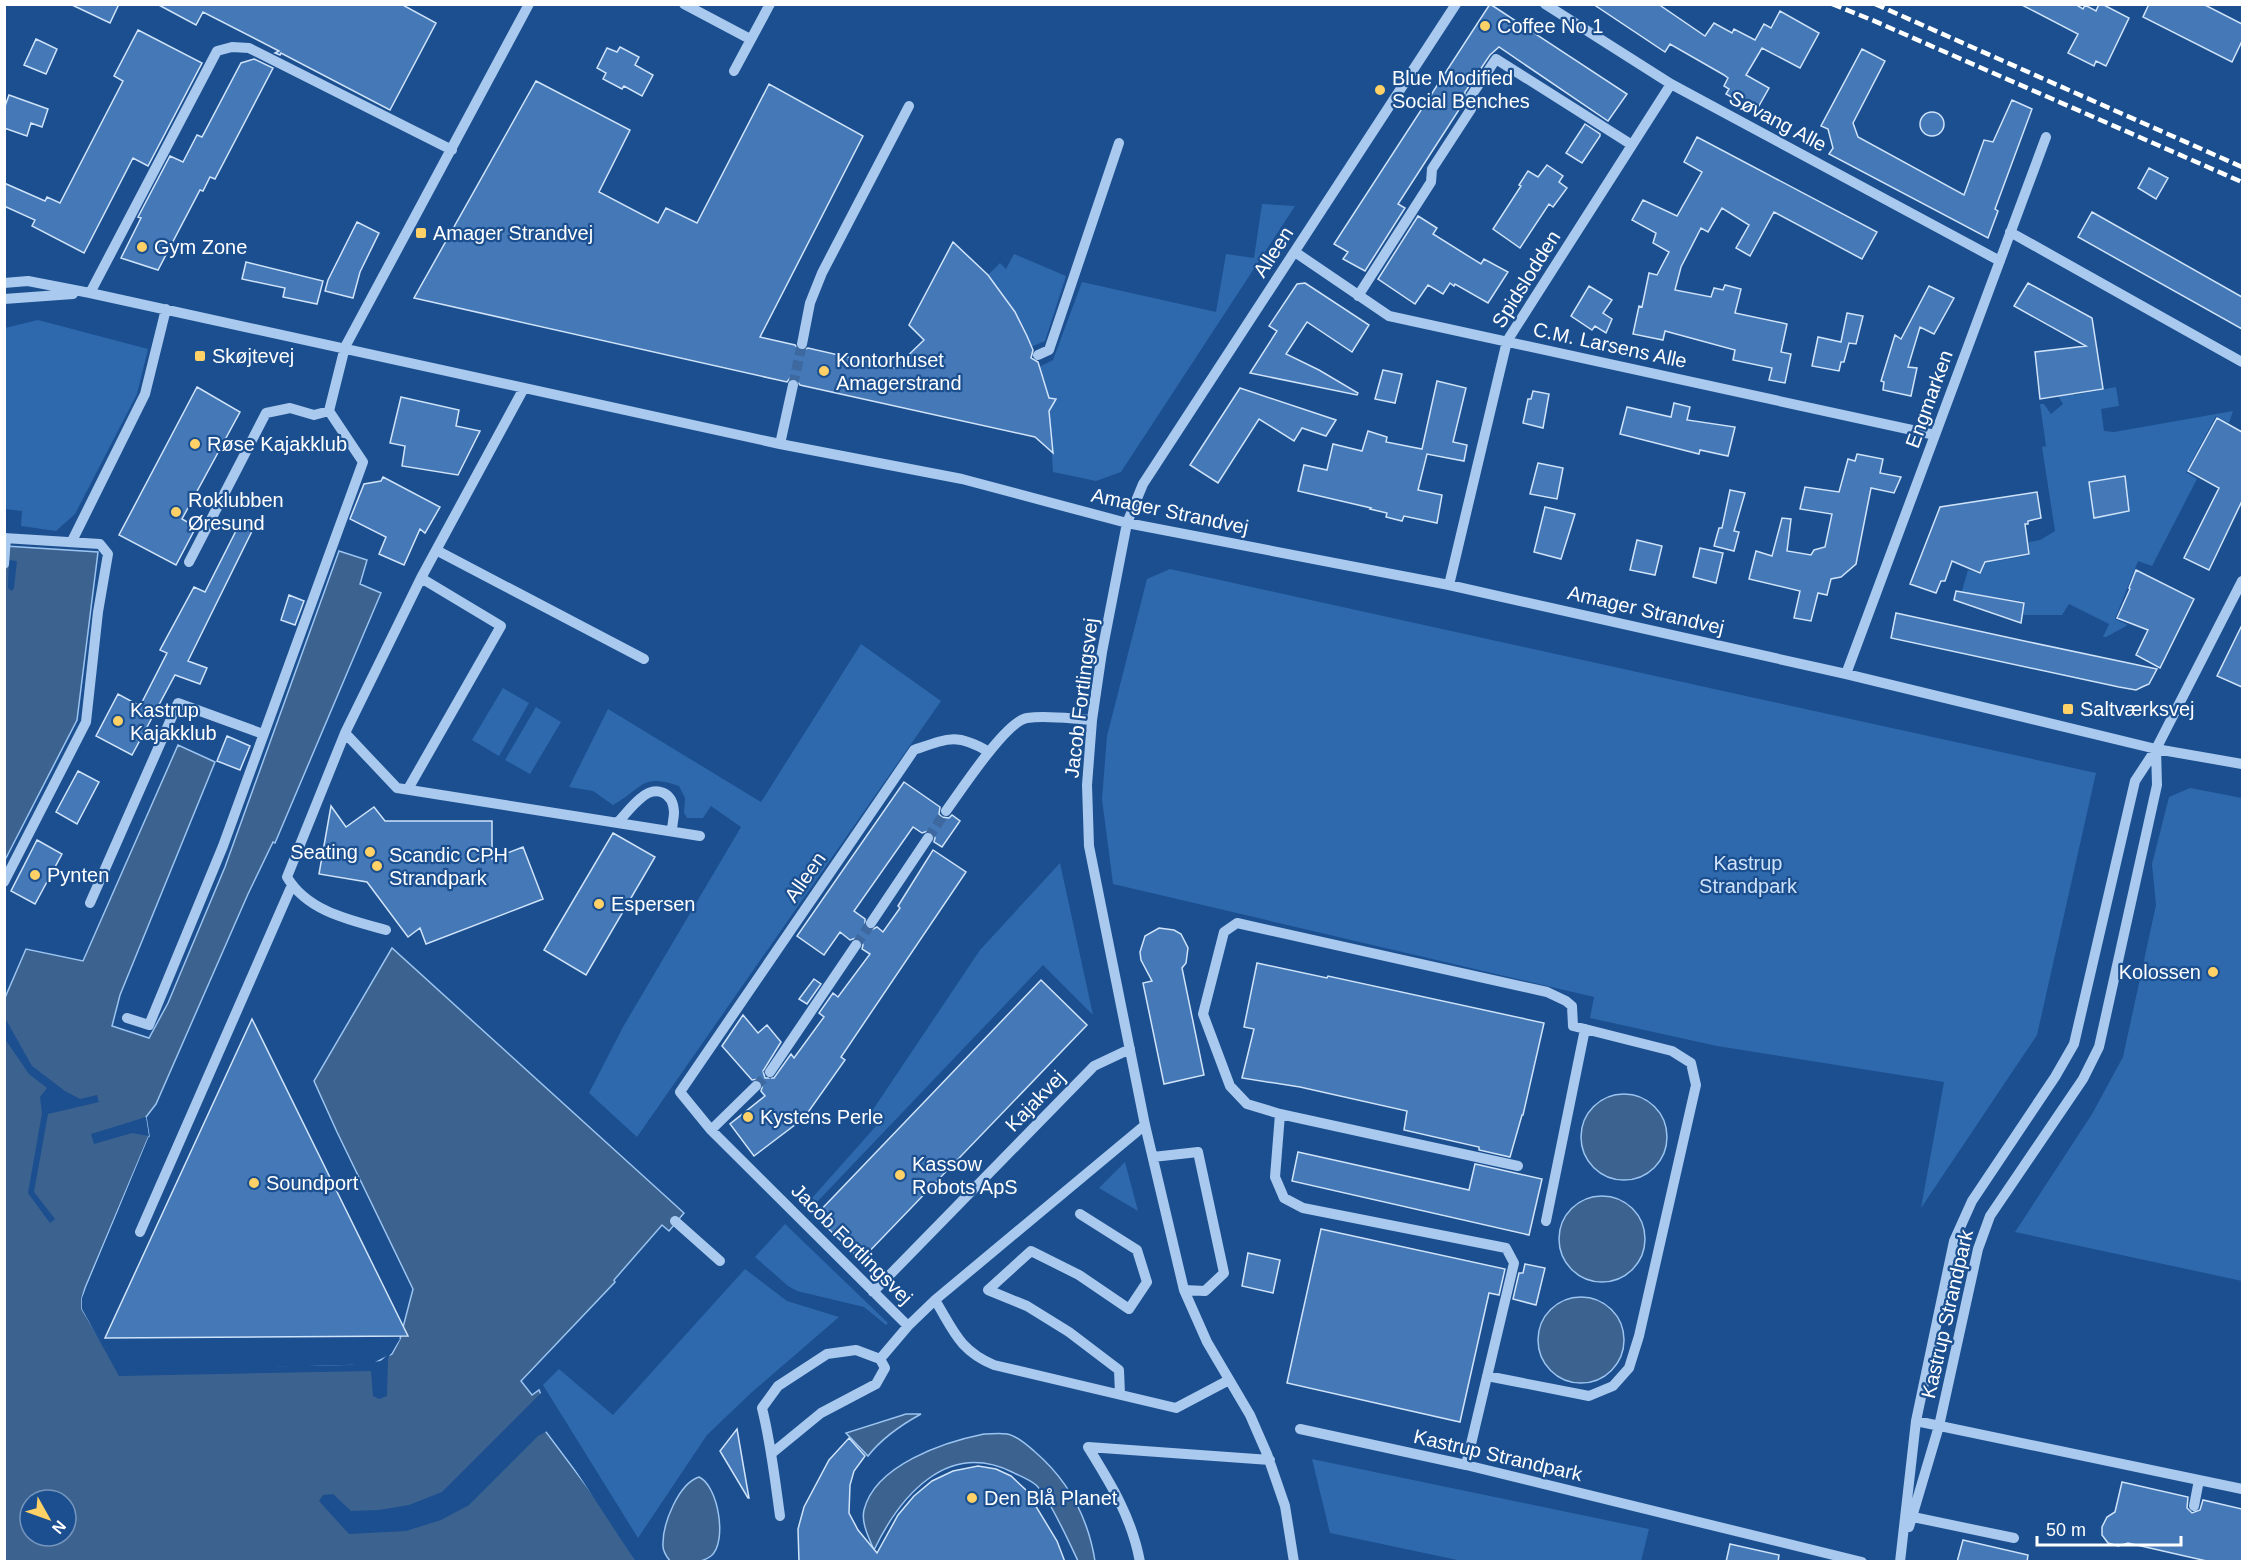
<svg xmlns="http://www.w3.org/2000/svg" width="2247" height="1566" viewBox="0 0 2247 1566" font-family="Helvetica,sans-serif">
<rect width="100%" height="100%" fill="#1b4f8f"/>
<path fill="#2e69ad" d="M1262,204L1295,206L1121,472L1096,481L1053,472L1049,411L1056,399L1047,398L1039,367L1053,360L1082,282L1216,312L1226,254L1254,258Z
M1014,254L1066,276L1045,341L1031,347L1015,312L988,275L1000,263L1006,269Z
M38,320L148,349L137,394L75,514L56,531L21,526L22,511L5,509V328Z
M2070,373L2074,395L2116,387L2119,406L2101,409L2104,431L2114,432L2233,411L2229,423L2216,416L2186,472L2197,479L2152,566L2138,561L2115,619L2128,625L2106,637H2103L2109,624L2069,604L2062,615H2023L2025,602L1980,595L1978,608L1961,594L1968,570L1980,574L1986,563L2030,555L2029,542L2040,540L2055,531L2042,447L2046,446L2040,404H2044L2051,414L2063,404L2058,396Z
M1170,569L2096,773L2037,1035L1921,1208L1944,1082L1717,1046L1590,1018L1594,997L1113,884L1102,799L1107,736L1147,579Z
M861,644L941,701L637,1137L589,1093L623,1027L741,827L711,806L703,818H687L684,813L685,798L679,786C640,773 644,788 613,805L593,791L569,787L608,709L761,802Z
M503,688L529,703L499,756L472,740Z
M536,707L561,722L530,774L505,760Z
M2190,788L2242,798V1281L2015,1232L2092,1114L2123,1057L2156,905L2152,864L2169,797Z
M1060,863L1093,1015L1043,965L817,1202L812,1198L877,1125L868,1117L980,950Z
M1125,1162L1138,1211L1099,1188Z
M785,1224L888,1323L886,1325L864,1307L797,1291L788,1286L755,1257Z
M745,1269L787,1301L839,1317L751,1393L707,1435L638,1538L543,1385L559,1369L613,1415Z
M1312,1459L1649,1529L1641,1561H1462L1330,1533Z"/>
<path fill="#3c6290" stroke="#9cc4f0" stroke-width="1.5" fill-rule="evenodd" d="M5,546L98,552L77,720L5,860Z
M339,551L367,560L360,584L381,593L275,843L273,842L248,894L156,1104L146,1117L149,1136L85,1288L82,1298V1309L120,1372L371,1365L392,1354L400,1339L413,1289L337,1132L314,1081L392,948L684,1213L669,1231L662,1225L614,1280L615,1282L521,1381L532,1395L539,1390L542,1397L540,1411L546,1432L600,1504L636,1561H5L4,1000L26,949L83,961L178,745L215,762L120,995L112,1026L149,1038L168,1003L225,867ZM30,1500H66V1536H30Z
M1581 1137a43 43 0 1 1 86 0a43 43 0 1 1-86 0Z
M1559 1239a43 43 0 1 1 86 0a43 43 0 1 1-86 0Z
M1538 1340a43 43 0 1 1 86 0a43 43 0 1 1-86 0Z
M906,1414H921C901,1425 882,1438 868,1456L846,1433Z
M984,1434C991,1434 999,1433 1007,1434C1016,1435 1027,1445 1034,1451C1068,1480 1088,1517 1095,1561H1078C1070,1544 1049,1497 1036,1485C1029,1479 1020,1476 1012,1472C947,1440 900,1496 874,1550C869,1538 861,1523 864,1510C875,1465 944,1442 984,1434Z
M699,1477C718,1485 728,1542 711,1556C699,1565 683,1562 670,1561C666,1556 662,1550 663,1543C663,1524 678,1484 699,1477Z"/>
<path fill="#1b4f8f" d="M9,560L17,561L14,588L12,591L8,588Z
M5,1018L32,1066L65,1091L80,1099L97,1095L99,1102L48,1114L34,1192L55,1219L50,1223L28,1193L42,1113L40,1097L47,1088L29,1074L5,1039Z
M146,1117L149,1136V1144L85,1298V1308L122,1369L347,1365L381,1361L390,1352L397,1339H400L388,1358L387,1396L379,1399L373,1396L371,1371L119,1376L82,1309V1298L149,1136L132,1133L94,1144L91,1134Z
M543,1391L545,1397L543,1411L549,1430L538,1436L469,1505L441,1520L406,1531L349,1534L319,1501L323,1495L333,1494L351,1511L379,1510L409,1505L442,1492Z
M558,1443L603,1502L639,1562L635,1561Z"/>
<path fill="#4478b7" stroke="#cfe3fa" stroke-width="1.5" d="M70,4H119L110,23Z
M157,4H401L436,23L390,110L281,53L280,55L275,53L279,51L203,12L196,25Z
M1490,4L1627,94L1608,121L1499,47L1490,55L1465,92L1464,102L1398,204L1405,208L1365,271L1343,259L1348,252L1334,244Z
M1593,4H1658L1705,36L1714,23L1732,33L1734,29L1755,40L1764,24L1771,28L1780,11L1819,33L1800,68L1762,48L1746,75L1769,88L1756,111L1726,94L1729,89L1724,86L1728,78L1724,75L1670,44L1665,52Z
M2020,4H2075L2083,9L2085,5L2096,11L2099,4H2102L2129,18L2106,66L2096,61L2094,66L2068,53L2078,34Z
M2149,4H2203L2242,24V41L2232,62L2143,17Z
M138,30L202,63L148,166L133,158L84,253L32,226L35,220L4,206V183L45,201L47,197L60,203L123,81L114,76Z
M36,39L57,49L46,74L24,65Z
M620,47L639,57L635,65L653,75L642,96L624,86L622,89L603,79L606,73L597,68L607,48L617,52Z
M1862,49L1885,61L1853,123L1858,137L1964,195L1984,140L1993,142L2012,100L2032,109L1995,209L1998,211L1988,238L1829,154L1833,148L1828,129L1821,126Z
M254,59L273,68L215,179L210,177L203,191L200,190L158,270L121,258L141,218L138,217L170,156L183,162L197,135L202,137L241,63Z
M536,81L630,130L599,192L658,223L666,208L697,223L769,84L863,136L760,337L795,345L800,351L808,348L895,368L924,340L909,325L953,242L988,275L1015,312L1027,336L1033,350L1031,358L1038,362L1049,398L1056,399L1049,411L1053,453L1035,437L800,385L795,378H790L787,382L414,298Z
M9,95L48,109L42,127L31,123L27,136L4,128V109Z
M1920 124a12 12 0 1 1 24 0a12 12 0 1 1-24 0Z
M1585,124L1600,134V136L1582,163L1566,153Z
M1697,137L1877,232L1862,259L1774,212L1750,256L1736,248L1749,225L1722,208L1708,232L1701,228L1681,267L1675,290L1711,297L1714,288L1723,290L1725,285L1741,289L1735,313L1787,324L1781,352L1791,354L1785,383L1769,380L1772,368L1733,360L1735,350L1665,331L1663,340L1633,334L1639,306L1642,307L1649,273L1657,275L1669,252L1653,243L1656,233L1632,220L1643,200L1677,216L1702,172L1684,162Z
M1547,165L1563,176L1559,182L1567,188L1553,207L1549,204L1520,248L1493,229L1521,186L1519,185L1528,171L1538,177Z
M2149,168L2168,178L2156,199L2138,188Z
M2092,212L2242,297V329L2078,237Z
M1418,216L1437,228L1433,234L1481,264L1484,259L1508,272L1488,303L1455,284L1454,286L1450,283L1443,294L1428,285L1415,304L1378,279Z
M357,222L379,233L360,272L353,298L325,291L328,280Z
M246,262L323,281L317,304L283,297L285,288L242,279Z
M1305,283L1369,325L1352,352L1307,322L1286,354L1319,370L1358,393L1357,395L1250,373L1277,331L1269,326L1297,284Z
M2028,283L2092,318L2103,389L2040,399L2035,352L2086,346L2014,306Z
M1589,286L1612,300L1603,313L1612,319L1606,333L1595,326L1592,330L1571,316Z
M1929,286L1954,298L1934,334L1920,327L1908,367L1917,368L1911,396L1883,390L1884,382L1881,381L1895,335L1901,339Z
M1847,313L1863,316L1856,344L1849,343L1844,362H1841L1839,371L1812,366L1818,337L1841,342Z
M1383,370L1402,374L1395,403L1375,399Z
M1437,381L1466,388L1453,442L1467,445L1464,461L1427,454L1418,490L1442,495L1437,523L1404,516L1402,521L1386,517L1387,513L1370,509L1371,508L1298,491L1304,465L1327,470L1333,444L1362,451L1368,431L1387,437L1386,442L1422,449Z
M197,387L240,412L182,519L196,527L176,565L119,535Z
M1240,388L1336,420L1326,436L1302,428L1294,441L1259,419L1218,483L1190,465Z
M1533,391L1549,394L1543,428L1523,423L1528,399H1531Z
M401,397L459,410L456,426L480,431L458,475L402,466L405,446L390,443Z
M1674,403L1690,407L1687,420L1735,427L1728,456L1700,450L1699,454L1620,434L1627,407L1671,417Z
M2217,418L2242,432V501L2209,570L2184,558L2219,488L2188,471Z
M1857,454L1883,459L1880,473L1901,477L1894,493L1871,488L1856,564L1841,577L1831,579L1827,595L1818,593L1811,621L1794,618L1800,591L1749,579L1756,551L1772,556L1782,518L1791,519L1787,551L1811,555L1814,550L1825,547L1832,514L1800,509L1805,487L1839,492L1848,459L1855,461Z
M1538,463L1563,468L1557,499L1530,494Z
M2125,476L2129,511L2094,518L2089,482Z
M383,477L440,507L425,533L420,529L404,565L379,554L386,537L350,519L364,484L381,481Z
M1730,490L1745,493L1734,531L1739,532L1734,551L1714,546L1719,528H1722Z
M2037,492L2041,518L2028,521V524H2025L2029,554L1985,562L1980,573L1952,561L1945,581H1941L1936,593L1910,584L1940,507Z
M1545,507L1575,514L1561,559L1534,552Z
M242,519L255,525L188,661L207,668L200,684L175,675L132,755L96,736L118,694L140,706L167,653L160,650L194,587L205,592Z
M1637,540L1662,546L1655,575L1630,570Z
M1700,548L1723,553L1716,583L1693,577Z
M2136,570L2194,599L2160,668L2136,655L2148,630L2117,618L2130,589L2129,588Z
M1956,591L2024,603L2021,623L1954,600Z
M289,595L304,601L295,625L281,620Z
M1896,613L2029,642L2157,669L2149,684L2142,687L2136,690L2119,687L1891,638Z
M2242,625V687L2217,676Z
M227,736L250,746L240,770L217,761Z
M78,771L99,782L77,824L56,812Z
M904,782L940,807L939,814L942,817L949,818L952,815L960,821L942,847L934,842L935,838L933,832L928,831L922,833L913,827L854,911L865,919V927L871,930L877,927L883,932L900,908L898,906L933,850L966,872L841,1057L845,1060L804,1118L754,1156L730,1124L765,1096L761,1091L763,1084L759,1079L752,1080L722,1046L743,1015L758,1033L767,1025L781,1042L763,1071L765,1078H774L791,1054L794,1058L824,1017L819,1013L833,993L838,997L870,954L862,949L863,945L861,939L856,938L850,940L840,932L824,955L797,936Z
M331,806L346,827L374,807L385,821H492V859L523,847L543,899L426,944L420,928L408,937L367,882L319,874Z
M613,833L655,857L586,975L544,950Z
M37,840L62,854L35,904L11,891Z
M1159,928L1174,930L1181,934L1188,948L1186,963L1182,968L1204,1075L1164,1084L1143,983L1152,981L1141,960L1140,952L1145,936Z
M1257,963L1327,978L1328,976L1544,1023L1523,1115H1522L1510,1157L1479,1150V1147L1404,1130L1407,1111L1300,1087L1242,1078L1254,1029L1244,1027Z
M814,979L821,984L807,1004L799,999Z
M1041,980L1087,1025L861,1260L815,1216Z
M252,1019L408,1336L105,1338Z
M1298,1152L1469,1190L1475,1164L1542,1179L1529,1235L1292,1181Z
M1321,1229L1505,1269L1499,1295L1489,1293L1460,1422L1287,1383Z
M1248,1253L1280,1260L1273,1293L1242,1286Z
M1525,1264L1545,1268L1536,1305L1513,1299L1519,1273H1523Z
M737,1429L749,1498H748L720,1451Z
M849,1438L865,1456L854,1471L850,1485L849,1513L858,1530L877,1553L898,1515L914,1496L932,1481L953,1471L978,1466L996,1469L1011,1476L1026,1490L1057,1541L1065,1562H799L798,1529L804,1507L829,1460Z
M2122,1482L2188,1497L2187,1508L2192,1513L2200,1510L2203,1500L2242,1509V1562H2211L2128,1543L2118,1546L2108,1543L2102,1535V1527L2107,1517L2115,1512Z
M1963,1540L2028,1555L2027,1562H1957Z
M1730,1544L1779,1555L1778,1562H1726Z"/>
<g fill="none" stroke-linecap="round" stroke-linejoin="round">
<path stroke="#3d69a0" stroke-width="10" stroke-dasharray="10 5" stroke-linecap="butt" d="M793,385L802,344
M928,838L946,811
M856,945L871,923
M756,1086L770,1072"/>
<path stroke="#a9c9ee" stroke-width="10" d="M684,4L750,39
M1545,4L1671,84L2000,261
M734,71L770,4
M2010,232L2242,362
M1295,252L1389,316L1935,435
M4,283L28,281L90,293L780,444L962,479L1127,523L1449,585L1846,674L2156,749L2242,764
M90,293L217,51L232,47L249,48L452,150
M1358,296L1431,182L1432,169L1471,109V96L1496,59L1632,145
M4,299L73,294
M802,344L810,303L822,273L909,106
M1038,355L1049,350L1119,143
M780,444L793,385
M4,538L100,544L108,554L98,612L86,722L4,882
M72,541L145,394L166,309
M436,550L644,659
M189,562L266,413L290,408L314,415L329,411L345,347L529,4
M4,564L6,538
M1449,585L1507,341L1671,84
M1846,674L2046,137
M345,733L397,788L700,836
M989,752C957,733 948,738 914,750L680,1092L711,1130L908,1326L935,1300L1145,1125
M408,789L501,626L421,578
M946,811C960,792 1006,721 1027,718C1048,715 1071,719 1092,720
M617,823C625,815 632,805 641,798C656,785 673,792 674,812C674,818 672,825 672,831
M90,903L178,703L263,734
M871,923L928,838
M386,930C349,920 307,911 287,877L345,733L421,578L524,388
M127,1018L149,1025L223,846L363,462L329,411
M770,1072L856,945
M1280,1114L1247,1104L1230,1086L1203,1014L1224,932L1237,923L1547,992L1566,1001L1572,1006L1573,1026L1672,1051L1691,1063L1696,1085L1639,1336L1629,1368L1613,1386L1589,1396L1487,1376
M711,1130L756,1086
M1153,1157L1198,1152L1224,1273L1205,1291L1184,1290
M1080,1214L1137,1250L1147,1282L1129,1309L1079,1275L1031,1251L988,1290L1027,1306L1069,1332L1119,1370L1120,1394
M675,1221L720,1261
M1546,1221L1585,1029
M140,1232L292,885
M873,1292L1094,1066L1130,1049
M935,1300C954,1331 959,1350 994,1365L1176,1408L1229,1380
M880,1359L908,1326
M1916,1421L2242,1489
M1300,1429L1466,1465L1862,1562
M771,1454L821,1413L876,1384L885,1368L880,1359L856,1350L827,1354L778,1386L762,1408C771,1444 775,1480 780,1516
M1466,1465L1514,1263L1506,1248L1303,1208L1284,1198L1275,1177L1280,1114L1518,1166
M2194,1506L2199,1480
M1913,1517L2014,1538
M1909,1527L1939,1426L1978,1249L1990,1216L2083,1079L2099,1047L2157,785L2156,749
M1140,1562C1132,1518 1111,1484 1088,1447L1270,1460
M1294,1562L1285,1506L1267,1454L1250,1415L1207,1342L1184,1290L1145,1125L1089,846L1087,785L1092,720L1102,652L1127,523L1143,484L1456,4
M1900,1562L1916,1421L1954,1241L1972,1201L2055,1077L2074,1044L2135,781L2156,749L2242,581"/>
<path stroke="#fff" stroke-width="4.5" stroke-dasharray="10 4.5" stroke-linecap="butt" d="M1832,4L1872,20L2242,182
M1875,4L2242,167"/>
</g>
<g fill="#ffd166" stroke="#1b4f8f" stroke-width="2">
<circle cx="1485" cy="26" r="6"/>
<circle cx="1380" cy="90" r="6"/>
<rect x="415" y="227" width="12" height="12" rx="3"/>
<circle cx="142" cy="247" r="6"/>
<rect x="194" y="350" width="12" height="12" rx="3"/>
<circle cx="824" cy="371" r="6"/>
<circle cx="195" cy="444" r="6"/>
<circle cx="176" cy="512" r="6"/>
<rect x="2062" y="703" width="12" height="12" rx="3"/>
<circle cx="118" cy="721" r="6"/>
<circle cx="370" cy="852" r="6"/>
<circle cx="377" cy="866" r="6"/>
<circle cx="35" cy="875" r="6"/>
<circle cx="599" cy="904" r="6"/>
<circle cx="2213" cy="972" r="6"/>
<circle cx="748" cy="1117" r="6"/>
<circle cx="900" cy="1175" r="6"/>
<circle cx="254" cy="1183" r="6"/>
<circle cx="972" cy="1498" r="6"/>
</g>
<g text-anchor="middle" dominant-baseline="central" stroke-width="4.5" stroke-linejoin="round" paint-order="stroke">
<g font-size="20" fill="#fff" stroke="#1b4f8f" text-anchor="start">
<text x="1497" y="26">Coffee No 1</text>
<text x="1392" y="78">Blue Modified<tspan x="1392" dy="23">Social Benches</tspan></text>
<text x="433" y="233">Amager Strandvej</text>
<text x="154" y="247">Gym Zone</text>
<text x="212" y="356">Skøjtevej</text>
<text x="836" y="360">Kontorhuset<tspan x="836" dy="23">Amagerstrand</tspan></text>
<text x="207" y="444">Røse Kajakklub</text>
<text x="188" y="500">Roklubben<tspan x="188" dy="23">Øresund</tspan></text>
<text x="2080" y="709">Saltværksvej</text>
<text x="130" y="710">Kastrup<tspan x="130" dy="23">Kajakklub</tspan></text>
<text x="358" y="852" text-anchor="end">Seating</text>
<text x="389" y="855">Scandic CPH<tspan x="389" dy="23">Strandpark</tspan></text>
<text x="47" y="875">Pynten</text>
<text x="611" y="904">Espersen</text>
<text x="2201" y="972" text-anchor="end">Kolossen</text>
<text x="760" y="1117">Kystens Perle</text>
<text x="912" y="1164">Kassow<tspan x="912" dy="23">Robots ApS</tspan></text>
<text x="266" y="1183">Soundport</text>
<text x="984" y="1498">Den Blå Planet</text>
</g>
<g font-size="20" fill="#fff" stroke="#1b4f8f">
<text transform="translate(1778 121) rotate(28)">Søvang Alle</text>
<text transform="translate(1273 252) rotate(-57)">Alleen</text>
<text transform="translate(1526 279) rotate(-58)">Spidslodden</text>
<text transform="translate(1610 345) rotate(12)">C.M. Larsens Alle</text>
<text transform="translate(1929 399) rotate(-70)">Engmarken</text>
<text transform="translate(1170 511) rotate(12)">Amager Strandvej</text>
<text transform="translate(1646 610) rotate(13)">Amager Strandvej</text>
<text transform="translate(1081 698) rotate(-83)">Jacob Fortlingsvej</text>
<text transform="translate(805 877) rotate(-55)">Alleen</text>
<text transform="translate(1035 1101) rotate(-46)">Kajakvej</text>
<text transform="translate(852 1244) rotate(45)">Jacob Fortlingsvej</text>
<text transform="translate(1947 1314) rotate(-77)">Kastrup Strandpark</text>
<text transform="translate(1498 1455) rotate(13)">Kastrup Strandpark</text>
</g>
<g font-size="20" fill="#cfe3fa" stroke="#1b4f8f">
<text x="1748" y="863">Kastrup<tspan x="1748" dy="23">Strandpark</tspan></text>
</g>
</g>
<rect width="2247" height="1566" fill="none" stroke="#ffffff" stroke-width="12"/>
<g transform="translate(48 1518) rotate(130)"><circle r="28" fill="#1b4f8f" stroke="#7695bc" stroke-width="1.5"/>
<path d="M0-4.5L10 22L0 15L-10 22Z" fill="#ffd166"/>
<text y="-9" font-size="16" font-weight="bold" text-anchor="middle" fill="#ffffff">N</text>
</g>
<path d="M2037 1536v9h144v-9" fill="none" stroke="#ffffff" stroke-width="3"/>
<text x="2046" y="1536" font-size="18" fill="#ffffff" stroke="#1b4f8f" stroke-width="4.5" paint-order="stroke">50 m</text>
</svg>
